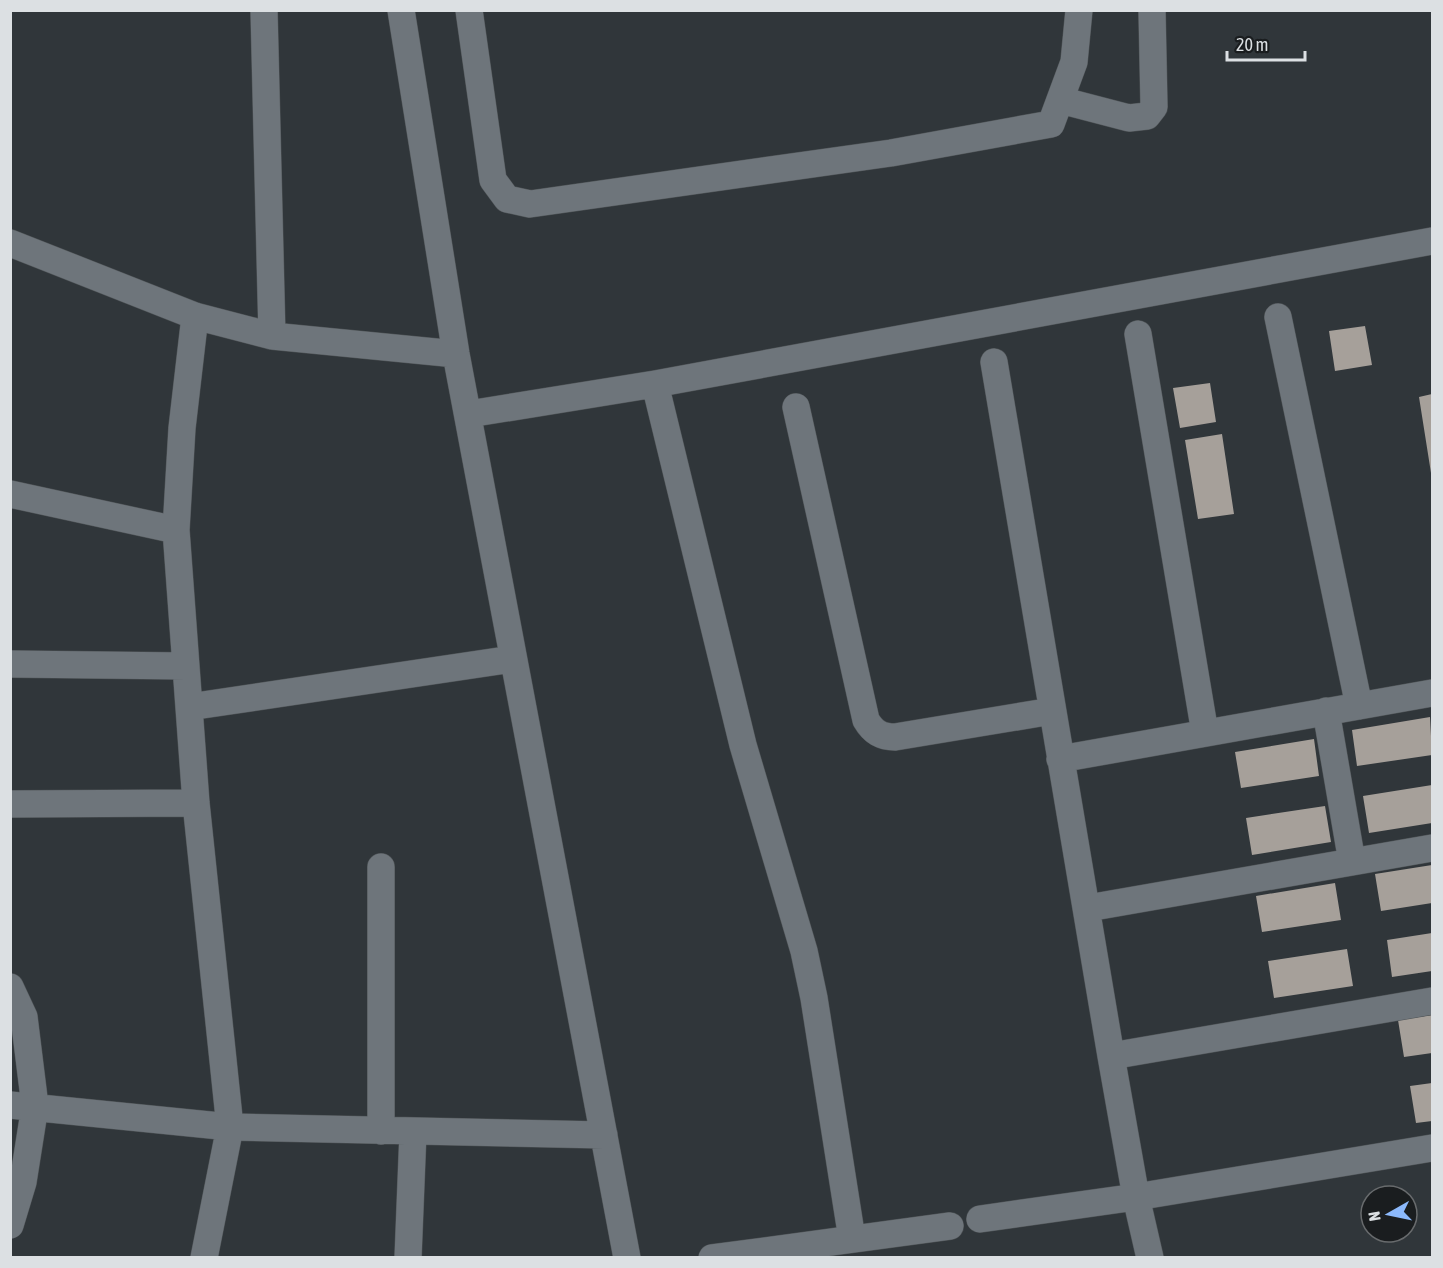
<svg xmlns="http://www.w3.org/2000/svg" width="1443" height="1268" viewBox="0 0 1443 1268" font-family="'Asap Condensed',sans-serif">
<rect width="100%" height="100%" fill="#30363a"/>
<path fill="#a6a09a" d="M1365,326L1372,365L1335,371L1329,331Z
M1210,383L1216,422L1180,428L1173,388Z
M1432,394V473H1431L1419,397Z
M1222,434L1234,514L1198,519L1185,440Z
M1430,717L1432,755L1357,766L1352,730Z
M1314,739L1319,776L1241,788L1235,752Z
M1432,785V823L1369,833L1363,796Z
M1325,806L1331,842L1252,855L1246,818Z
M1432,865V903L1381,911L1375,874Z
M1335,883L1341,920L1262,932L1256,896Z
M1432,933V971L1392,977L1387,940Z
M1347,949L1353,986L1274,998L1268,961Z
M1432,1015V1053L1404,1057L1398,1020Z
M1432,1083V1121L1416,1123L1410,1086Z"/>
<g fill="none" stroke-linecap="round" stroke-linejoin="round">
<defs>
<path id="minor" d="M264,10L272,336
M401,10L456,354L627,1258
M469,10L493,180L507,199L530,204L891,153L1051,124L1074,62L1079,10
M1060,100L1129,118L1147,116L1154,107L1152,10
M10,243L195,316L272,336L456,354
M195,316L182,428L176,530L196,803L230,1127L204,1258
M1278,317L1359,706
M1138,334L1205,733
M994,362L1111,1056L1136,1197L1150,1258
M655,384L743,745L804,951L814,998L852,1239
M796,407L866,720C873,732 881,737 895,737L1052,711
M469,414L655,384L1432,241
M10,494L176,530
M10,664L186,666
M189,707L512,659
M1326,711L1352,862
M1060,759L1432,693
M10,804L196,803
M1088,908L1432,848
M10,987L24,1017L35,1106L23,1182L10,1225
M1111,1056L1432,1001
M10,1105L230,1127L604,1135
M381,1131V867
M980,1219L1136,1197L1432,1148
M408,1258L413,1132
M712,1258L950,1226"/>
</defs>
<use href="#minor" stroke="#4f5457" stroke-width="28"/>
<use href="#minor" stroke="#6e757b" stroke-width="27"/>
</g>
<rect width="1443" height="1268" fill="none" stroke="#dce0e3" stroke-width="24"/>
<g transform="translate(1389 1214) rotate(261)"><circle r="28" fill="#1a1d1f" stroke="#686b6d" stroke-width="1.5"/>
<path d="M0-4.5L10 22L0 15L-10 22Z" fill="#8cb9fc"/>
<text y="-9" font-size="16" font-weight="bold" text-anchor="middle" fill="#dce0e3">N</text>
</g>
<path d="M1227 51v9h78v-9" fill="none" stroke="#dce0e3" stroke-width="3"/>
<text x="1236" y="51" font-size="18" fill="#dce0e3" stroke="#1a1d1f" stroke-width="4.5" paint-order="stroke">20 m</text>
</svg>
